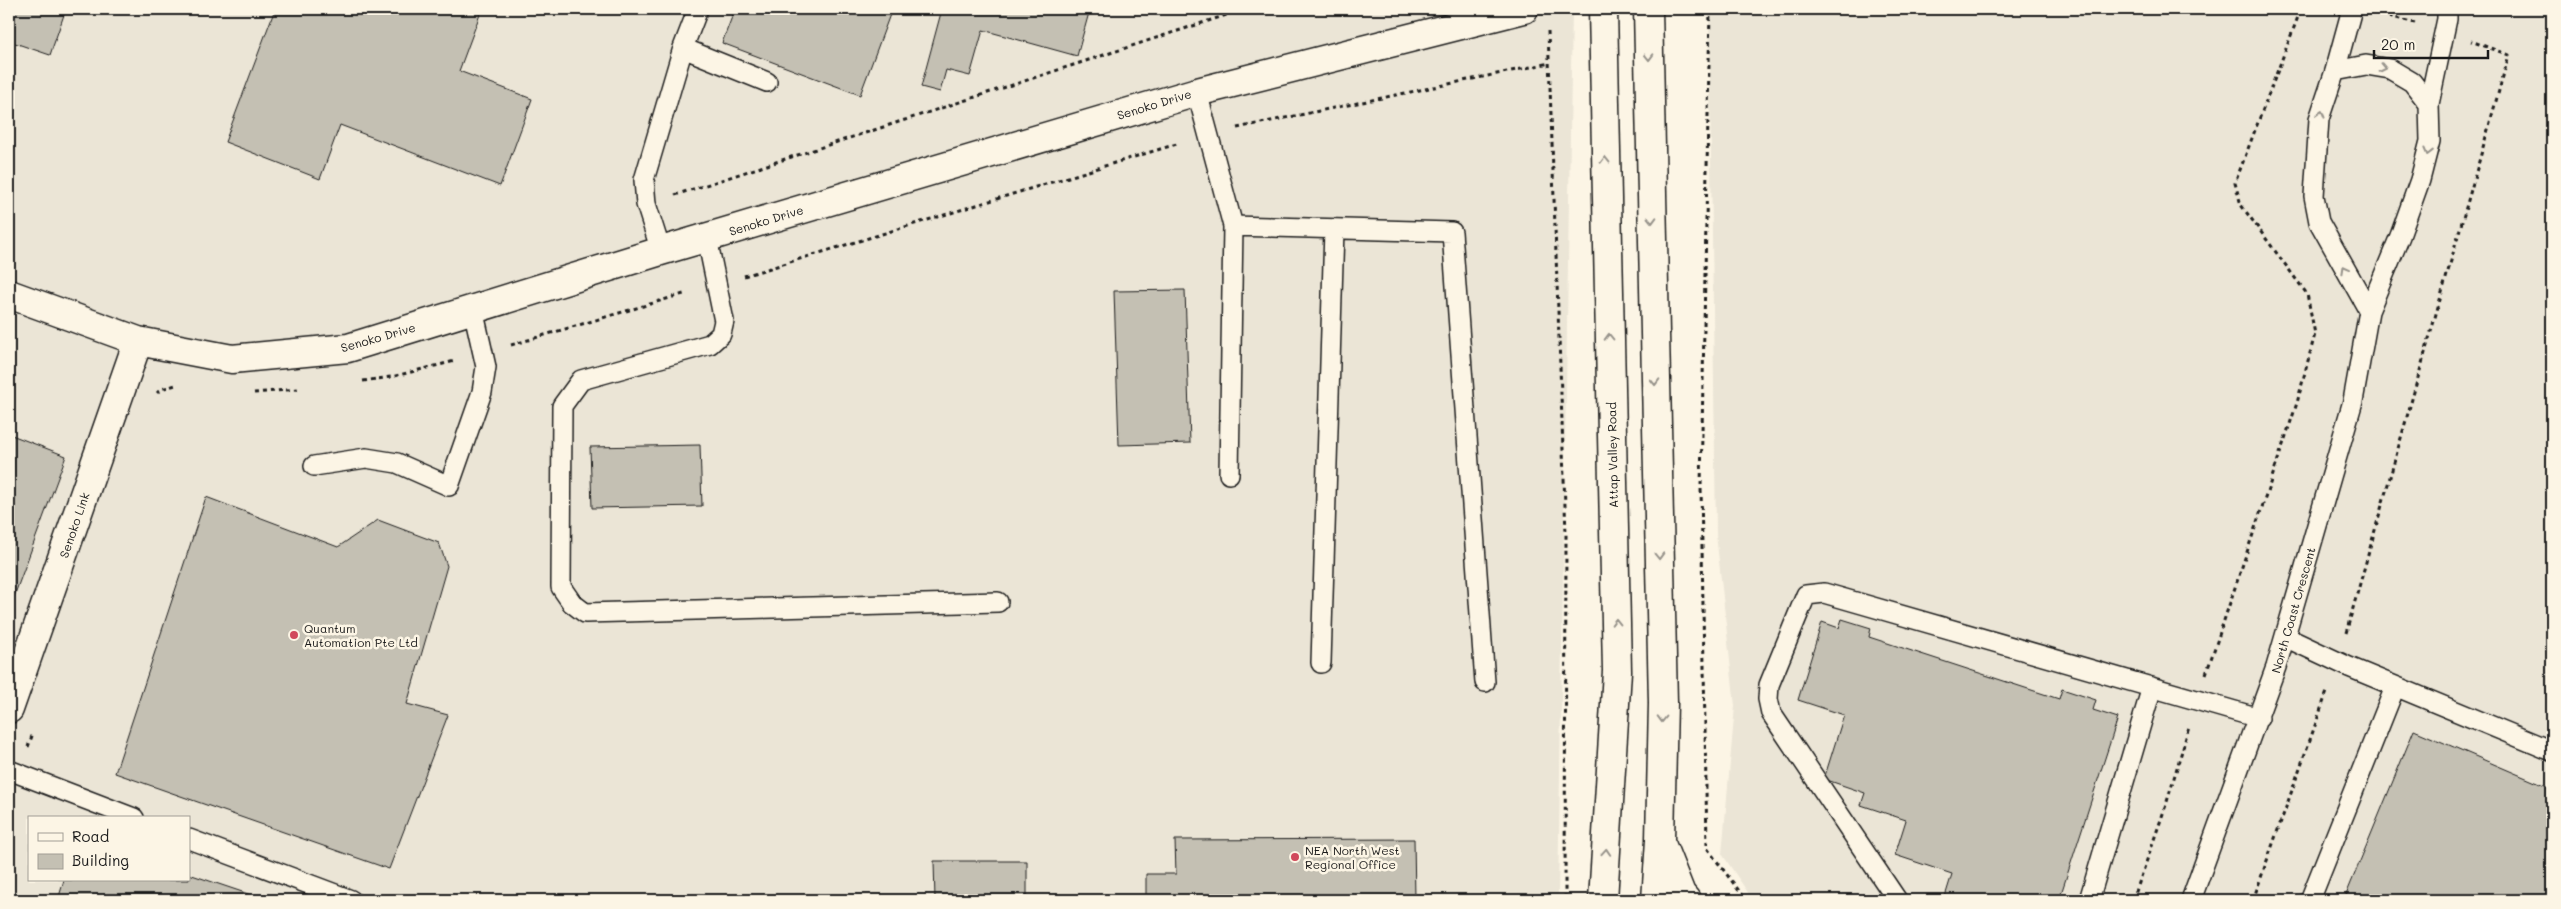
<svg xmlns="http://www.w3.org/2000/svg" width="2561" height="909" viewBox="0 0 2561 909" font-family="Mali,sans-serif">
<rect width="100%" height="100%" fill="#fcf5e5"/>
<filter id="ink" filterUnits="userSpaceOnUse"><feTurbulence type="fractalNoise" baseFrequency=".02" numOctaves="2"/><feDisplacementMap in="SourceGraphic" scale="10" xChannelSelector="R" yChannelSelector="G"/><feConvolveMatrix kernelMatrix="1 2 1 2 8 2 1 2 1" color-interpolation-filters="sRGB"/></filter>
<g filter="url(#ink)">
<path fill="#ebe5d6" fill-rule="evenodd" d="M9,9H1572L1558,900H9ZM29,818H189V880H29Z
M1709,9H2552V900H1753L1722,854L1735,706L1716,534Z"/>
<path fill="#c4c0b3" stroke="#1c1c1c" d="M9,9H66L50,55L9,41V42Z
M275,9H482L459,71L532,99L500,186L340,125L320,179L225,142Z
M735,9H892L860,95L722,43Z
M942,9H1090L1077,56L983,30L970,76L946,70L940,92L921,87Z
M1185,290L1190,443L1119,445L1114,291Z
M9,434L66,456L9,610Z
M700,445L702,506L592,508L590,447Z
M206,497L338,547L378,520L439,543L447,566L407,704L448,715L389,869L115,773Z
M1842,619L1871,628L1869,637L2059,699L2062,689L2096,700L2093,710L2118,718L2059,900H1944L1952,874L1895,855L1906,820L1861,805L1865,793L1824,779L1844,715L1798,700L1822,622L1839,628Z
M2414,730L2552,789V900H2344Z
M1414,839L1415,900H1146V874H1176L1175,840Z
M934,861H1027V900H935Z
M189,874L266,900H58L64,880H189Z"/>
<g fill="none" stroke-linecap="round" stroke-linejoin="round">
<defs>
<path id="lane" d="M2352,9L2335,71L2319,119L2314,196L2319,222L2369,311
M683,48L767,82
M1197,92L1233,226L1229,474
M2429,104L2447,19V9
M1233,226L1452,232L1485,682
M707,238L724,321L721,334L710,344L581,380L562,406L561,587L572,603L585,613L998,602
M661,251L646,204L644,180L683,48L698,9
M314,466L366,458L397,463L449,486L482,392L486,367L473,309
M2285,637L2349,667L2552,751
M1321,663L1334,229
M9,770L134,818
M189,839L351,900
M1897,900L1771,713L1768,699L1769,685L1806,595L1824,593L2259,718
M2089,900L2152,687
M2191,900L2276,667L2353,401L2369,311L2400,236L2420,180L2430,141L2429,104L2412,82L2390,69L2366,65L2335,71
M2310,900L2395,687"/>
<path id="street" d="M1648,9L1663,703L1660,840L1656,900
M9,294L138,341L232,359L348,348L661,251L1197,92L1524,9
M9,709L138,341
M1662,846L1681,894L1686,900
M1603,900L1617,671L1603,9"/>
</defs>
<use href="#lane" stroke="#1c1c1c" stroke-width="22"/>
<use href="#street" stroke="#1c1c1c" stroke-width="31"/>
<path stroke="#1c1c1c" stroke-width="3" stroke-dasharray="4 4" stroke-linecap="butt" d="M1710,9L1701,486L1707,848L1746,900
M2381,14L2415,23
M1548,31L1566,534L1565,900
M1237,128L1550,63
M675,195L1245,9
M744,276L1180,143
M511,345L687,293
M363,381L391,377L455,361
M157,393L161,389L176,385
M254,393L298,389
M2346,633L2509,55L2471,41
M2206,674L2297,403L2315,334L2307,294L2241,205L2235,183L2301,9
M28,747L33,733
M2133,900L2166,805L2189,727
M2253,900L2328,689"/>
<use href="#lane" stroke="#fcf5e5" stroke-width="19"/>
<use href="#street" stroke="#fcf5e5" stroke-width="28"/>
</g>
<defs><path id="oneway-chevron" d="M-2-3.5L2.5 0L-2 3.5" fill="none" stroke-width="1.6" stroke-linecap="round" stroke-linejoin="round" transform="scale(1.25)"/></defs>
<g stroke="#97938b">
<use href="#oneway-chevron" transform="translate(1649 57) rotate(89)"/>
<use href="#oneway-chevron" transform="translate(2383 68) rotate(12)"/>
<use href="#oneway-chevron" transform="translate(2321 114) rotate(-74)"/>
<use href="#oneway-chevron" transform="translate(2428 152) rotate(104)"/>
<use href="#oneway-chevron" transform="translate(1605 160) rotate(-91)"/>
<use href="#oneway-chevron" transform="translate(1652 220) rotate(89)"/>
<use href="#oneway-chevron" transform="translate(2345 269) rotate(-119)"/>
<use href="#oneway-chevron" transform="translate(1609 337) rotate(-91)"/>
<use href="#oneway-chevron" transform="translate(1655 382) rotate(89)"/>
<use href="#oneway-chevron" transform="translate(1659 556) rotate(88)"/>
<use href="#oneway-chevron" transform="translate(1616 622) rotate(-91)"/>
<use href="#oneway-chevron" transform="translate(1662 719) rotate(91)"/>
<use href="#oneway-chevron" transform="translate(1606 852) rotate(-86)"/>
</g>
</g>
<g fill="#d1495b" stroke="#fcf5e5" stroke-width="2">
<circle cx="294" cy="635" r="5"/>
<circle cx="1295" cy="857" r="5"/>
</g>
<g text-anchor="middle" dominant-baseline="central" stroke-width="5" stroke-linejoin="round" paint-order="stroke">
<g font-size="12" fill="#1c1c1c" stroke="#fcf5e5">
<text transform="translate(1154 104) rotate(-17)">Senoko Drive</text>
<text transform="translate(766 220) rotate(-17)">Senoko Drive</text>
<text transform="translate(378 337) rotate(-16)">Senoko Drive</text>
<text transform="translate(1612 455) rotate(-91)">Attap Valley Road</text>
<text transform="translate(74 525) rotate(-71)">Senoko Link</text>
<text transform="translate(2293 610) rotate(-74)">North Coast Crescent</text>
</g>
<g font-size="12" fill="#1c1c1c" stroke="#fcf5e5" text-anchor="start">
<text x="304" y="628">Quantum<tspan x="304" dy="14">Automation Pte Ltd</tspan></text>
<text x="1305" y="850">NEA North West<tspan x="1305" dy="14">Regional Office</tspan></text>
</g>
</g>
<rect width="2561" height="909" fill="none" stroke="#fcf5e5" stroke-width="30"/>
<rect x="15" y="15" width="2531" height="879" fill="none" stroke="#1c1c1c" stroke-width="2" filter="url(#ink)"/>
<rect x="28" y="816" width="162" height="65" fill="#fcf5e5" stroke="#a29e95"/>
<rect x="38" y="833" width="25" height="8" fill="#fcf5e5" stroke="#a29e95"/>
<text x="72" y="842" font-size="15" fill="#1c1c1c">Road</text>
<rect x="38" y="854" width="25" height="15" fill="#c4c0b3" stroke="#a29e95"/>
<text x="72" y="866" font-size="15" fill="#1c1c1c">Building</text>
<path d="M2374 50v8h114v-8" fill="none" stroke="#1c1c1c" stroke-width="2.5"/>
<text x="2381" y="50" font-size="15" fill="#1c1c1c" stroke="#fcf5e5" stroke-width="4" paint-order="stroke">20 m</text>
</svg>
